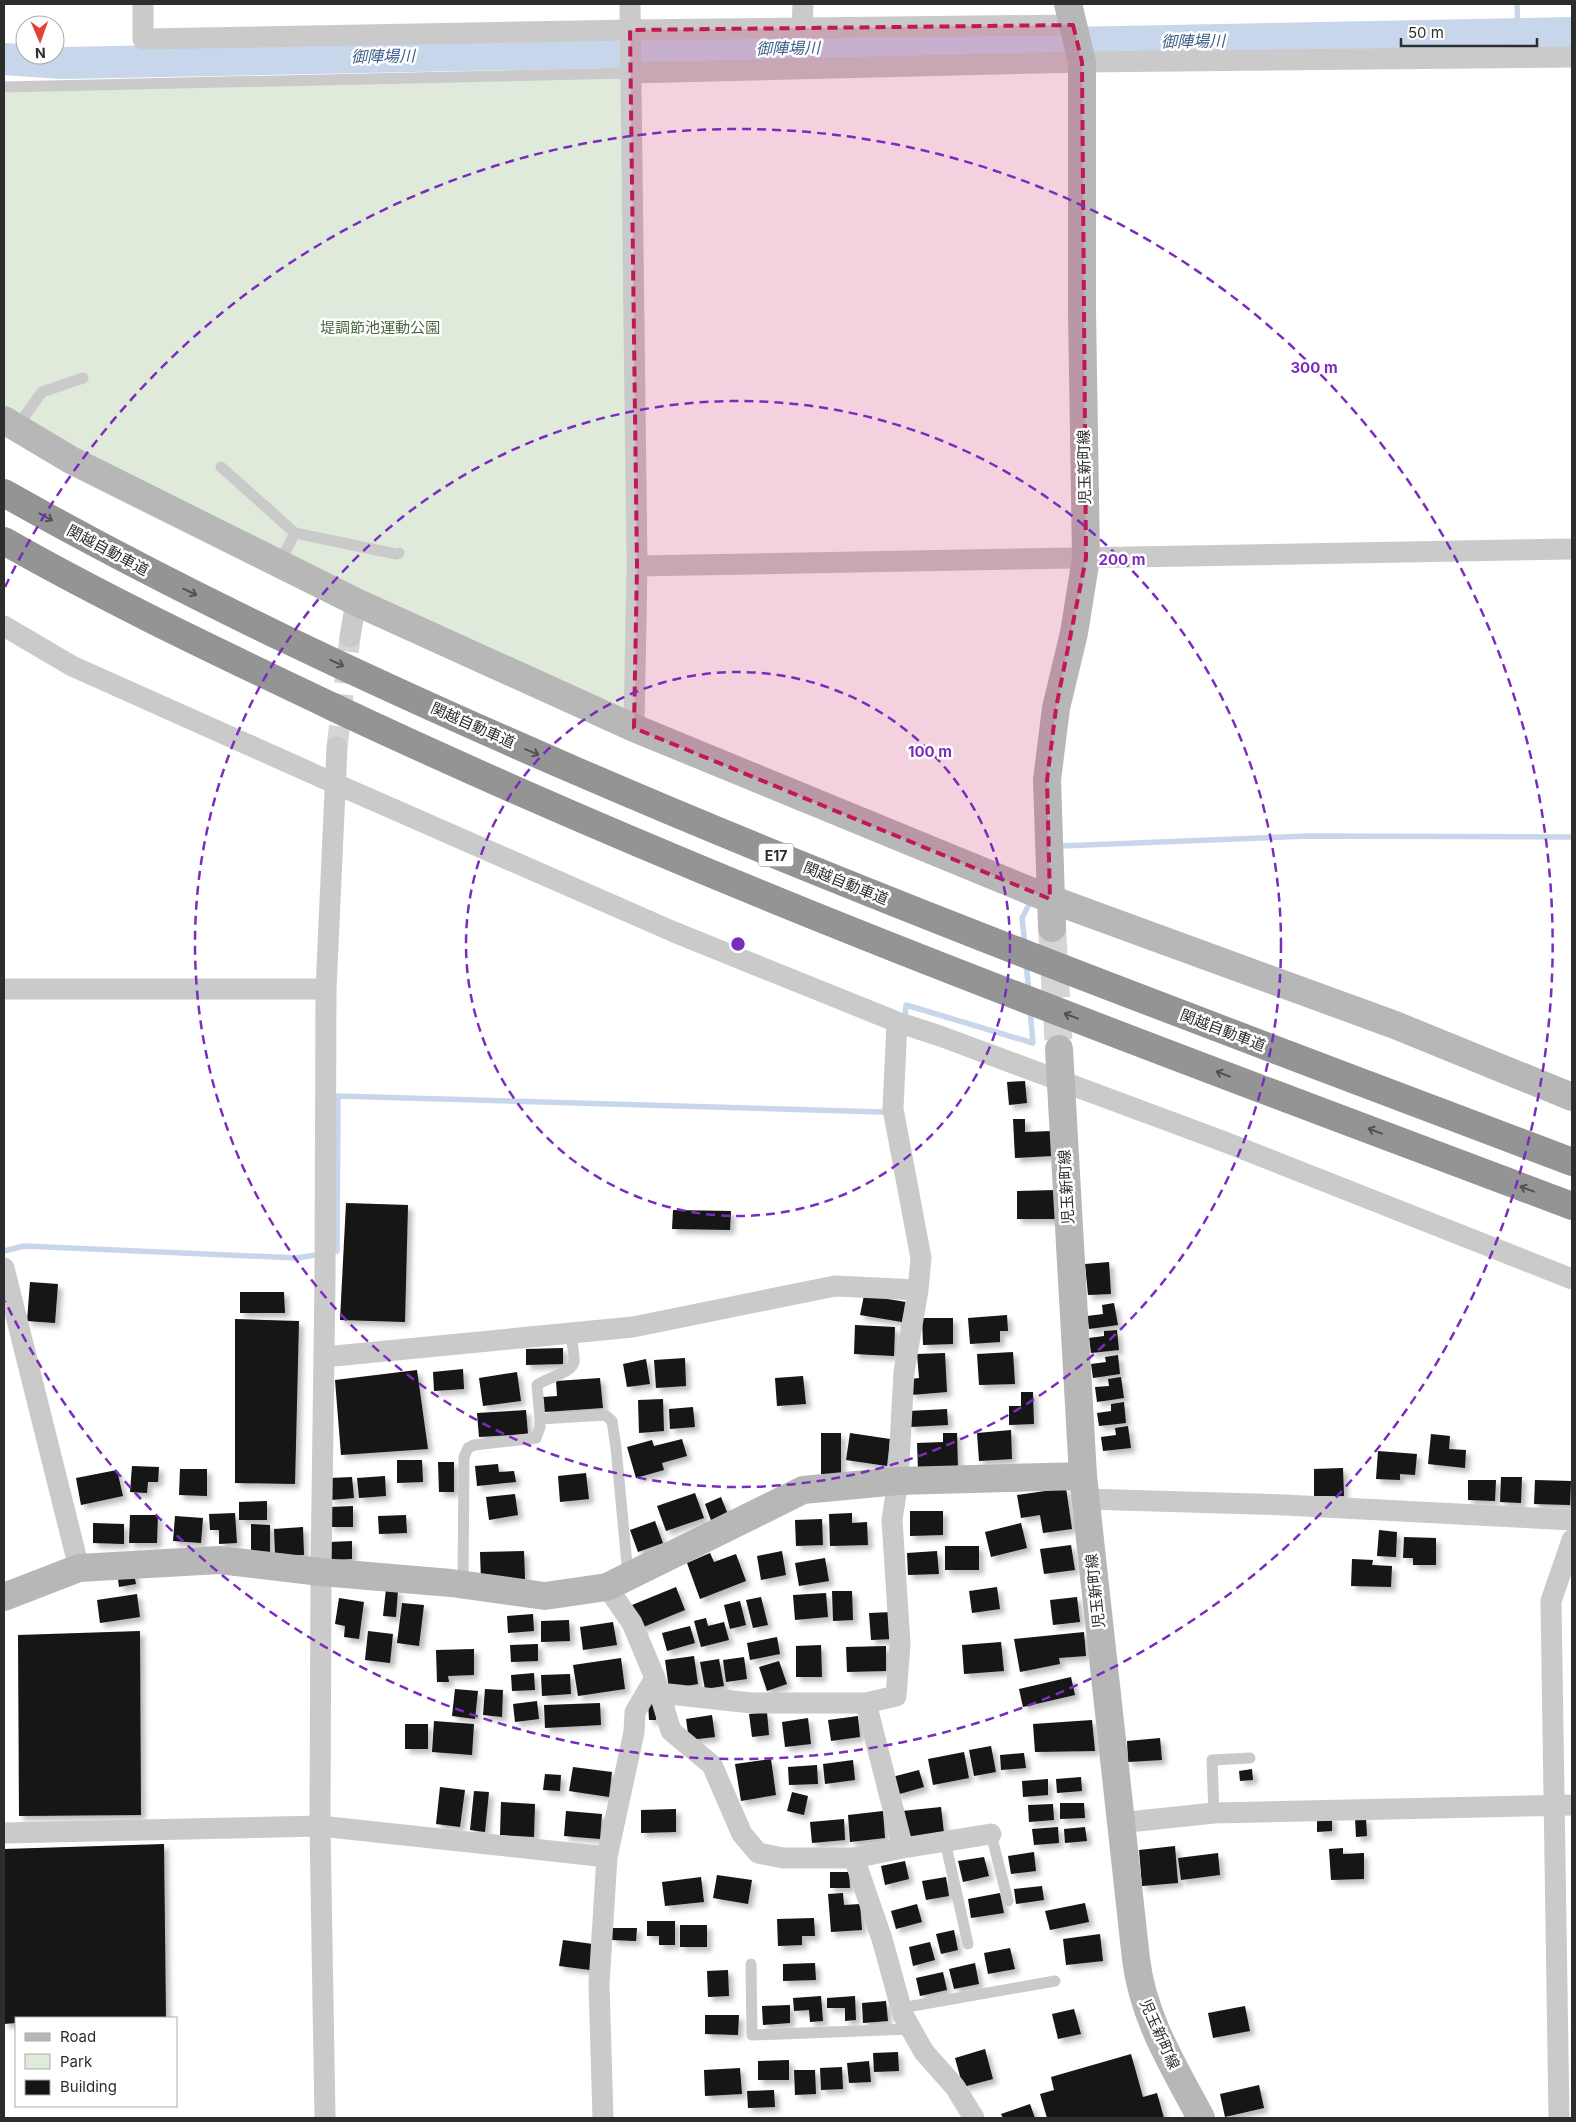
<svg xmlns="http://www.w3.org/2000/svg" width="1576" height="2122" viewBox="0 0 1576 2122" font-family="Inter,'Noto Sans JP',sans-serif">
<defs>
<filter id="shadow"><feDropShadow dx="4.5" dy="4.5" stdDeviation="2.5" flood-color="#0004"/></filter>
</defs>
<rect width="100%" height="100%" fill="#fff"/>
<path fill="#e0eadb" d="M622,78L628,718L271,547L56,437L4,406V91Z"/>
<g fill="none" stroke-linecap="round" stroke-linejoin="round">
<path stroke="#c7d6ea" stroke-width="5.5" d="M1517,4L1518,34
M1059,849L1061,846L1309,836L1572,837
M1025,945L1022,918L1032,899
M1026,964L1029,992
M905,1020L906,1005L1033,1043L1030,1009
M4,1251L24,1246L297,1258L321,1254
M330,1252L337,1251L338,1096L883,1112L886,1108"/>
<path stroke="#c7d6ea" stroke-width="32" d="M4,59L63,63L1572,33"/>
</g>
<path fill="#141414" filter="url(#shadow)" d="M1025,1081L1027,1103L1009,1105L1007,1082Z
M1013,1119H1025V1132L1051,1131L1052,1156L1015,1158Z
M1055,1190V1219H1017V1191Z
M346,1203L408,1205L405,1322L340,1320Z
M673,1210L731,1211L730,1230L672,1229Z
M1109,1262L1111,1294L1088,1295L1085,1264Z
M30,1282L58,1284L55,1323L27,1321Z
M240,1292H284L285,1313H240Z
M864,1295L906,1302L902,1322L860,1315Z
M1114,1303L1118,1325L1089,1329L1087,1316L1103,1314L1102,1305Z
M1007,1315L1008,1331H1000V1342L970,1344L968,1318Z
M922,1318H953V1344L923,1345Z
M235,1319L299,1321L295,1484L235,1483Z
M855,1325L895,1327L894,1356L854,1354Z
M1117,1330L1119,1350L1091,1353L1089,1338L1104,1336V1331Z
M563,1348V1364L526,1365V1349Z
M1013,1352L1015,1384L979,1385L977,1354Z
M945,1353L947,1392L911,1395L910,1379L919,1378L917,1354Z
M1118,1355L1120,1374L1093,1378L1091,1364L1106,1362L1105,1357Z
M685,1358L686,1386L656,1388L654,1360Z
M646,1359L650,1384L627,1387L623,1364Z
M463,1369L464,1389L434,1391L433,1372Z
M417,1370L428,1449L341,1455L335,1380Z
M517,1372L521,1401L483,1406L479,1378Z
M803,1376L806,1404L777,1406L775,1378Z
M1121,1377L1124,1398L1097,1402L1095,1387L1109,1386L1108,1379Z
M600,1378L603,1408L544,1412L543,1397L557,1396L556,1381Z
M1021,1392H1033L1034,1424L1009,1425V1406H1021Z
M663,1399L664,1431L639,1433L638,1400Z
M1124,1402L1126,1423L1099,1426L1097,1413L1111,1411V1404Z
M693,1407L695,1427L670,1429L669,1409Z
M947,1409L948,1425L910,1427L909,1411Z
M526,1410L528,1434L479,1437L477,1413Z
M1128,1426L1131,1448L1103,1451L1101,1437L1116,1435L1115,1428Z
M1011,1430L1012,1459L979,1461L977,1433Z
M821,1433H841V1474H821Z
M850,1433L890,1439L887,1466L846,1460Z
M943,1433H957L958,1469L918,1470L917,1443L943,1442Z
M1431,1434L1450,1436L1449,1449L1466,1450L1465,1468L1428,1464Z
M682,1439L687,1456L662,1463L664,1470L636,1478L627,1447L652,1440L654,1446Z
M1378,1451L1417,1454L1415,1475L1400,1474V1480L1376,1479Z
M397,1460H422L423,1482L397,1483Z
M438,1462H454V1492H439Z
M498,1464L499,1472L514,1471L516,1482L477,1486L475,1466Z
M132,1466L159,1467L158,1482H148L147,1493L130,1492Z
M1343,1468L1344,1496H1314V1469Z
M180,1469H207V1496L179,1495Z
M117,1470L123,1496L81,1505L76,1478Z
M586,1473L589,1499L560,1502L558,1476Z
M385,1476L386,1496L359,1498L357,1478Z
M352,1477L354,1498L331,1500L329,1478Z
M1501,1477H1522L1521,1503L1500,1502Z
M1468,1480H1496L1495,1501L1468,1500Z
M1535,1480L1571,1481L1570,1505L1534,1504Z
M1066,1488L1072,1529L1043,1533L1040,1515L1021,1518L1017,1495Z
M695,1493L704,1518L666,1531L657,1506Z
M515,1494L518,1515L489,1520L486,1497Z
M721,1497L729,1517L712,1523L705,1504Z
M267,1501V1520H239V1502Z
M353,1506V1527H330V1507Z
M910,1511H943V1535L910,1536Z
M235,1513L237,1543L219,1544V1530H210L209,1514Z
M852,1513V1523L867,1522L868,1545L830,1546L829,1514Z
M130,1515H158L157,1543H129Z
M406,1515L407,1533L379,1534L378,1516Z
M175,1516L203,1518L201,1543L173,1541Z
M822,1519L823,1545L796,1546L795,1520Z
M655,1521L663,1543L638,1552L630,1530Z
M93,1523L124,1524V1544L93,1543Z
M1021,1523L1027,1548L991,1557L985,1532Z
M251,1524L270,1525V1556L251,1555Z
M303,1527L304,1555L275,1556L274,1529Z
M1379,1530L1397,1532L1396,1557L1377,1556Z
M1404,1537L1436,1538V1565H1413V1558H1403Z
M352,1541V1559L330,1560L329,1542Z
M1071,1545L1075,1570L1044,1574L1040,1549Z
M945,1546H979V1570H945Z
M524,1551L525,1579L481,1581L480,1552Z
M782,1551L786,1575L761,1580L757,1556Z
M937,1551L939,1574L908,1575L907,1553Z
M710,1553L714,1562L736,1554L746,1581L700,1599L687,1563Z
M825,1558L829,1581L799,1586L795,1563Z
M1352,1559L1373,1560L1372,1565L1392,1566L1391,1587L1351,1586Z
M133,1569L136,1584L119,1587L117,1572Z
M676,1587L685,1610L641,1628L632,1605Z
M997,1587L1000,1609L972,1613L969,1591Z
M386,1589L398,1590L396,1617L383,1616Z
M832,1591H852L853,1620L833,1621Z
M826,1593L828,1617L795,1620L793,1595Z
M137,1594L140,1617L100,1623L97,1600Z
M761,1597L768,1625L753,1628L746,1600Z
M1077,1597L1080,1622L1053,1625L1050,1600Z
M339,1598L364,1602L359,1639L344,1637L345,1626L335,1624Z
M740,1601L746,1625L730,1629L724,1605Z
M402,1603L424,1605L419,1646L397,1643Z
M892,1612L893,1639L871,1640L869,1613Z
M533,1614L534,1631L508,1633L507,1616Z
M706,1618L708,1626L724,1622L729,1640L701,1647L694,1621Z
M569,1620L570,1641L541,1642V1621Z
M613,1622L617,1645L583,1650L580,1627Z
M690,1626L695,1643L667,1651L662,1633Z
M140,1631L141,1815L19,1816L18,1635Z
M368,1631L393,1634L390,1663L365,1660Z
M1084,1632L1086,1656L1059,1658L1060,1664L1020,1672L1014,1639Z
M777,1637L780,1654L750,1660L747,1643Z
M1001,1642L1004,1671L964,1674L962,1645Z
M538,1644V1661L511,1662L510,1645Z
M821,1645L822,1677H796V1646Z
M886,1646V1671L847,1672L846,1647Z
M474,1649V1675L448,1676L449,1682H437L436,1650Z
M694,1656L698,1684L669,1689L665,1660Z
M744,1657L747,1679L726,1682L723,1660Z
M621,1658L625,1689L578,1696L573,1665Z
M719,1659L724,1686L705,1689L700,1662Z
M779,1661L787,1684L767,1691L759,1667Z
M534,1673L535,1690L512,1691L511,1675Z
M570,1674L571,1694L542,1696L541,1675Z
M1071,1677L1075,1695L1023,1707L1019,1689Z
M455,1689L478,1691L475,1719L452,1716Z
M485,1689L503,1690L502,1717L483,1715Z
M537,1701L539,1719L515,1722L513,1704Z
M648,1701H656V1720H649Z
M600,1703L601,1725L545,1728L544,1705Z
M767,1712L769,1735L752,1737L749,1714Z
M712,1715L715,1737L689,1740L686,1719Z
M858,1716L860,1737L831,1741L828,1720Z
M808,1718L811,1744L785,1747L782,1722Z
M1092,1720L1095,1751L1035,1752L1033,1724Z
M434,1721L474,1724L472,1755L432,1752Z
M405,1724H428V1749H405Z
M1160,1738L1162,1760L1128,1762L1127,1741Z
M991,1746L996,1772L974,1776L969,1750Z
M964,1752L969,1778L933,1785L928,1759Z
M1024,1753L1026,1768L1001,1770L1000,1755Z
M771,1759L776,1795L741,1801L735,1764Z
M853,1760L855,1780L825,1784L823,1764Z
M817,1765L818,1784L789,1785L788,1767Z
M573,1767L612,1772L609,1797L569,1791Z
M1252,1769L1253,1780L1240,1781L1239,1771Z
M919,1770L924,1787L896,1795L892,1777Z
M545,1774L561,1775L560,1791L543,1790Z
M1081,1777L1082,1791L1057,1793L1056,1779Z
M1048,1779V1795L1023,1797L1022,1781Z
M440,1787L465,1790L460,1827L436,1824Z
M474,1791L489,1792L485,1832L470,1830Z
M792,1792L808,1796L804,1815L787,1811Z
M501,1802L535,1804L534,1837L500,1835Z
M1060,1803H1084L1085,1818L1060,1819Z
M1053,1804L1054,1820L1029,1822L1028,1805Z
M941,1807L944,1833L905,1837L902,1811Z
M676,1809V1832L641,1833V1810Z
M566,1811L602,1814L600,1839L564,1836Z
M883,1811L885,1838L850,1842L848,1815Z
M1317,1817H1332V1831L1317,1832Z
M1355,1818H1366L1367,1836L1356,1837Z
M844,1819L845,1840L812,1843L810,1822Z
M1058,1827L1059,1843L1034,1845L1032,1829Z
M1085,1827L1087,1841L1065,1843L1064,1829Z
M164,1844L166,2018H16V2023L4,2024V1849Z
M1175,1846L1178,1883L1142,1886L1139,1850Z
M1343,1848V1854L1364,1853V1879L1331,1880L1329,1849Z
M1034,1852L1036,1871L1011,1874L1008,1856Z
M1218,1853L1220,1875L1181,1880L1178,1858Z
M984,1857L989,1876L963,1882L958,1861Z
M905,1861L909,1879L885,1885L881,1866Z
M830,1872H849L850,1888H830Z
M717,1875L752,1880L748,1904L713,1898Z
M701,1877L704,1902L665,1906L662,1882Z
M946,1877L949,1896L926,1900L922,1881Z
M1042,1886L1044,1900L1016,1904L1014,1889Z
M843,1893L844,1905L860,1904L862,1930L831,1932L828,1894Z
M1000,1893L1004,1913L971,1918L968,1899Z
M1085,1903L1089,1922L1050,1930L1045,1911Z
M917,1904L922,1922L896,1929L891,1911Z
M814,1918L815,1936H802V1945L778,1946L777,1919Z
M647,1921H675V1945H659V1936H647Z
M680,1925H707V1947H680Z
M612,1928H637L636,1941L612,1940Z
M954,1930L958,1950L941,1954L936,1934Z
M1100,1934L1103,1961L1066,1965L1063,1939Z
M563,1940L593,1944L590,1970L559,1966Z
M930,1942L935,1960L913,1966L909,1947Z
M1010,1948L1015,1969L988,1974L984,1953Z
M815,1963L816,1980L783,1981V1964Z
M975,1963L979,1984L954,1989L949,1969Z
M728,1970L729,1996L708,1997L707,1971Z
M943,1972L947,1990L920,1996L916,1978Z
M821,1996L823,2021L810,2022L809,2010L794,2011L793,1998Z
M855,1996L856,2020L845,2021V2008H827V1998Z
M886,2001L888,2021L863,2023L862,2003Z
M790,2005V2023L763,2025L762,2006Z
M1245,2006L1250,2031L1213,2038L1208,2013Z
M1074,2009L1081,2034L1058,2039L1052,2014Z
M705,2015H739L738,2035L705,2034Z
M985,2049L993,2079L963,2087L955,2058Z
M898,2052L899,2071L874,2072L873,2053Z
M1131,2054L1143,2097L1157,2093L1164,2118H1047L1040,2094L1054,2090L1051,2077Z
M789,2060V2080H758V2061Z
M869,2061L871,2082L849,2083L847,2063Z
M842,2067L843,2089L821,2090L820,2068Z
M740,2068L742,2094L705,2096L704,2070Z
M794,2070H815L816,2094L795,2095Z
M1259,2085L1264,2108L1225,2117L1220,2094Z
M774,2090L775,2107L748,2108L747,2091Z
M1030,2104L1035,2118H1003L1001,2114Z"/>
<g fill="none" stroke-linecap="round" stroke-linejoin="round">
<path stroke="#d5d5d5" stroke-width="21" stroke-dasharray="21 11" stroke-linecap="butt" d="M337,747L350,637"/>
<path stroke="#d5d5d5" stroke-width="28" stroke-dasharray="28 14" stroke-linecap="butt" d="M1052,928L1059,1049"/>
<path stroke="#cacaca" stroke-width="11" d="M4,87L631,73
M16,428L42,392L83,378
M221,467L295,533L396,554L399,553
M279,564L295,533
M540,1419L537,1385C546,1378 572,1373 574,1362C575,1354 571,1342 571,1333
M463,1585L464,1457L468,1448L474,1445L536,1438L540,1427V1419L605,1415L612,1421L616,1448L628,1575
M1214,1813L1212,1760L1250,1758
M991,1834L1008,1901
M945,1841L968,1944
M751,1964L752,2035L911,2029
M901,2008L1055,1981"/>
<path stroke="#cacaca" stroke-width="21" d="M143,4V39L630,30L1073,25
M630,4L637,566L634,728
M802,28L803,4
M631,73L1082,62L1572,57
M637,566L1572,549
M4,626L72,666L336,784L674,932L897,1022L940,1036L1225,1142L1572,1279
M350,637L356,602
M4,989H326
M4,1268L79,1568
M324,1357L633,1327L835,1286L918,1290
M1085,1499L1285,1505L1572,1520
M607,1587L632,1623L655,1678L671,1731L712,1765L742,1834L758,1853L783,1858H854L903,1848L991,1834
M659,1693L752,1703H866L896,1696L900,1644L892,1520L898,1481L904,1372L918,1290L921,1258L893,1109L897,1022
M866,1703L903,1848
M1119,1823L1214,1813L1572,1805
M4,1833L320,1826L607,1857
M854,1858L882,1939L903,2015L924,2052L955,2087L974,2118
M325,2118L320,1826L321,1572L325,1279L326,989L337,747
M603,2118L599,1984L607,1857L634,1732L635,1712L655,1678
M1559,2118L1551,1601L1572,1540"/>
<path stroke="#b7b7b7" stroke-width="28" d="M4,420L71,460L356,602L634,728L1050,899L1395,1025L1572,1097
M1052,928L1047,780L1056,708L1074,633L1086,558L1082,311V62L1068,4
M1059,1049L1083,1476L1136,1959C1143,2018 1174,2067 1201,2118
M4,1597L79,1568L219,1560L321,1572L451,1583L545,1596L607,1587L803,1490L898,1481L1083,1476"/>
<path stroke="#949494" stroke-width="28" d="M4,493C188,597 380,686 574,770C902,912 1238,1035 1572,1162
M4,541C111,602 222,654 333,707C736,897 1156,1049 1572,1206"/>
</g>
<defs><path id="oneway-shaft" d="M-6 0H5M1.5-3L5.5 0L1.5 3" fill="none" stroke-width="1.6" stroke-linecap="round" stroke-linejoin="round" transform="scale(1.25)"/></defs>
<g stroke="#515151">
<use href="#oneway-shaft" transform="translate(46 517) rotate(29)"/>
<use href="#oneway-shaft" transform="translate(190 592) rotate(26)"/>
<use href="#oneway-shaft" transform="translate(337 663) rotate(25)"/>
<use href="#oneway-shaft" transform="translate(532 752) rotate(23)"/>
<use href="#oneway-shaft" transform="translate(1071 1016) rotate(-159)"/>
<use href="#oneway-shaft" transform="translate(1223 1074) rotate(-159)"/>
<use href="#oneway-shaft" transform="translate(1375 1131) rotate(-159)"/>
<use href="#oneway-shaft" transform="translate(1527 1189) rotate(-159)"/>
</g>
<path fill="#c2185b" fill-opacity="0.2" stroke="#c2185b" stroke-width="4" stroke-dasharray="10 6" stroke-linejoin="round" d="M1073,25L1082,62L1086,558L1056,708L1047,780L1050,899L634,728L637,566L630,30Z"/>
<g fill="none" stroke="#7b2cbf" stroke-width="2.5" stroke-dasharray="9 6">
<circle cx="738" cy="944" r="272"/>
<circle cx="738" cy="944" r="543"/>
<path d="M5 587A815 815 0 1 1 5 1301"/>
</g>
<g text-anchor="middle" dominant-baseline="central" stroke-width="5" stroke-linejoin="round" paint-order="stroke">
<rect fill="#fff" stroke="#6c6c6c" stroke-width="1" x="758.5" y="843.5" width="35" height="23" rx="4"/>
<g font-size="14" font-weight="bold" fill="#2d2d2d">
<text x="776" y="855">E17</text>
</g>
<g font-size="15" fill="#49673c" stroke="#fff">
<text x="380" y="327">堤調節池運動公園</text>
</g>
<g font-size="15" fill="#2d2d2d" stroke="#fff">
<text transform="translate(1084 467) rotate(-91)">児玉新町線</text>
<text transform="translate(108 550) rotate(28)">関越自動車道</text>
<text transform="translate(473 725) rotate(24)">関越自動車道</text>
<text transform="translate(846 883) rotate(22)">関越自動車道</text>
<text transform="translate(1223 1030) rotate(21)">関越自動車道</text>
<text transform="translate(1066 1187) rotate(-93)">児玉新町線</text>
<text transform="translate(1095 1591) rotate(-96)">児玉新町線</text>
<text transform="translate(1160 2034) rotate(66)">児玉新町線</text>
</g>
<g font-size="16" font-style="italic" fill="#3e608c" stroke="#fff">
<text transform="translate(1193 41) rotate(-1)">御陣場川</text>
<text transform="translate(788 48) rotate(-1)">御陣場川</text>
<text transform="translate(383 56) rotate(-1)">御陣場川</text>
</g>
</g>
<circle cx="738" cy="944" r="8" fill="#7b2cbf" stroke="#fff" stroke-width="2.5"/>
<g font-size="15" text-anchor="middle" font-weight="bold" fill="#7b2cbf" stroke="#fff" stroke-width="5" stroke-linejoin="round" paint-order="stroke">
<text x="1314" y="373">300 m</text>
<text x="1122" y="565">200 m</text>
<text x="930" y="757">100 m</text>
</g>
<rect width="1576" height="2122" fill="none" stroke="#2d2d2d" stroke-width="10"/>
<rect x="15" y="2017" width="162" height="90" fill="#ffffff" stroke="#ababab"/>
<rect x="25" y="2033" width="25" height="8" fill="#b7b7b7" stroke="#ababab"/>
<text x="60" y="2042" font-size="15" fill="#2d2d2d">Road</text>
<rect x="25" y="2054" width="25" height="15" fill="#e0eadb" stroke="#ababab"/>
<text x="60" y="2067" font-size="15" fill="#2d2d2d">Park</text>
<rect x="25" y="2080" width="25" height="15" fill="#141414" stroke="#ababab"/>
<text x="60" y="2092" font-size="15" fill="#2d2d2d">Building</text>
<g transform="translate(40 40) rotate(178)"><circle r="24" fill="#ffffff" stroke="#ababab"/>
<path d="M0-4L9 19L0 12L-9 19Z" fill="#e04533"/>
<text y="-8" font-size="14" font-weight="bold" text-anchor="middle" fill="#2d2d2d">N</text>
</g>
<path d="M1401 38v8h136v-8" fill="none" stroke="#2d2d2d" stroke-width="2.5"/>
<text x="1408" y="38" font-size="15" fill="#2d2d2d" stroke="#ffffff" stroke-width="4" paint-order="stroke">50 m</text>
</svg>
